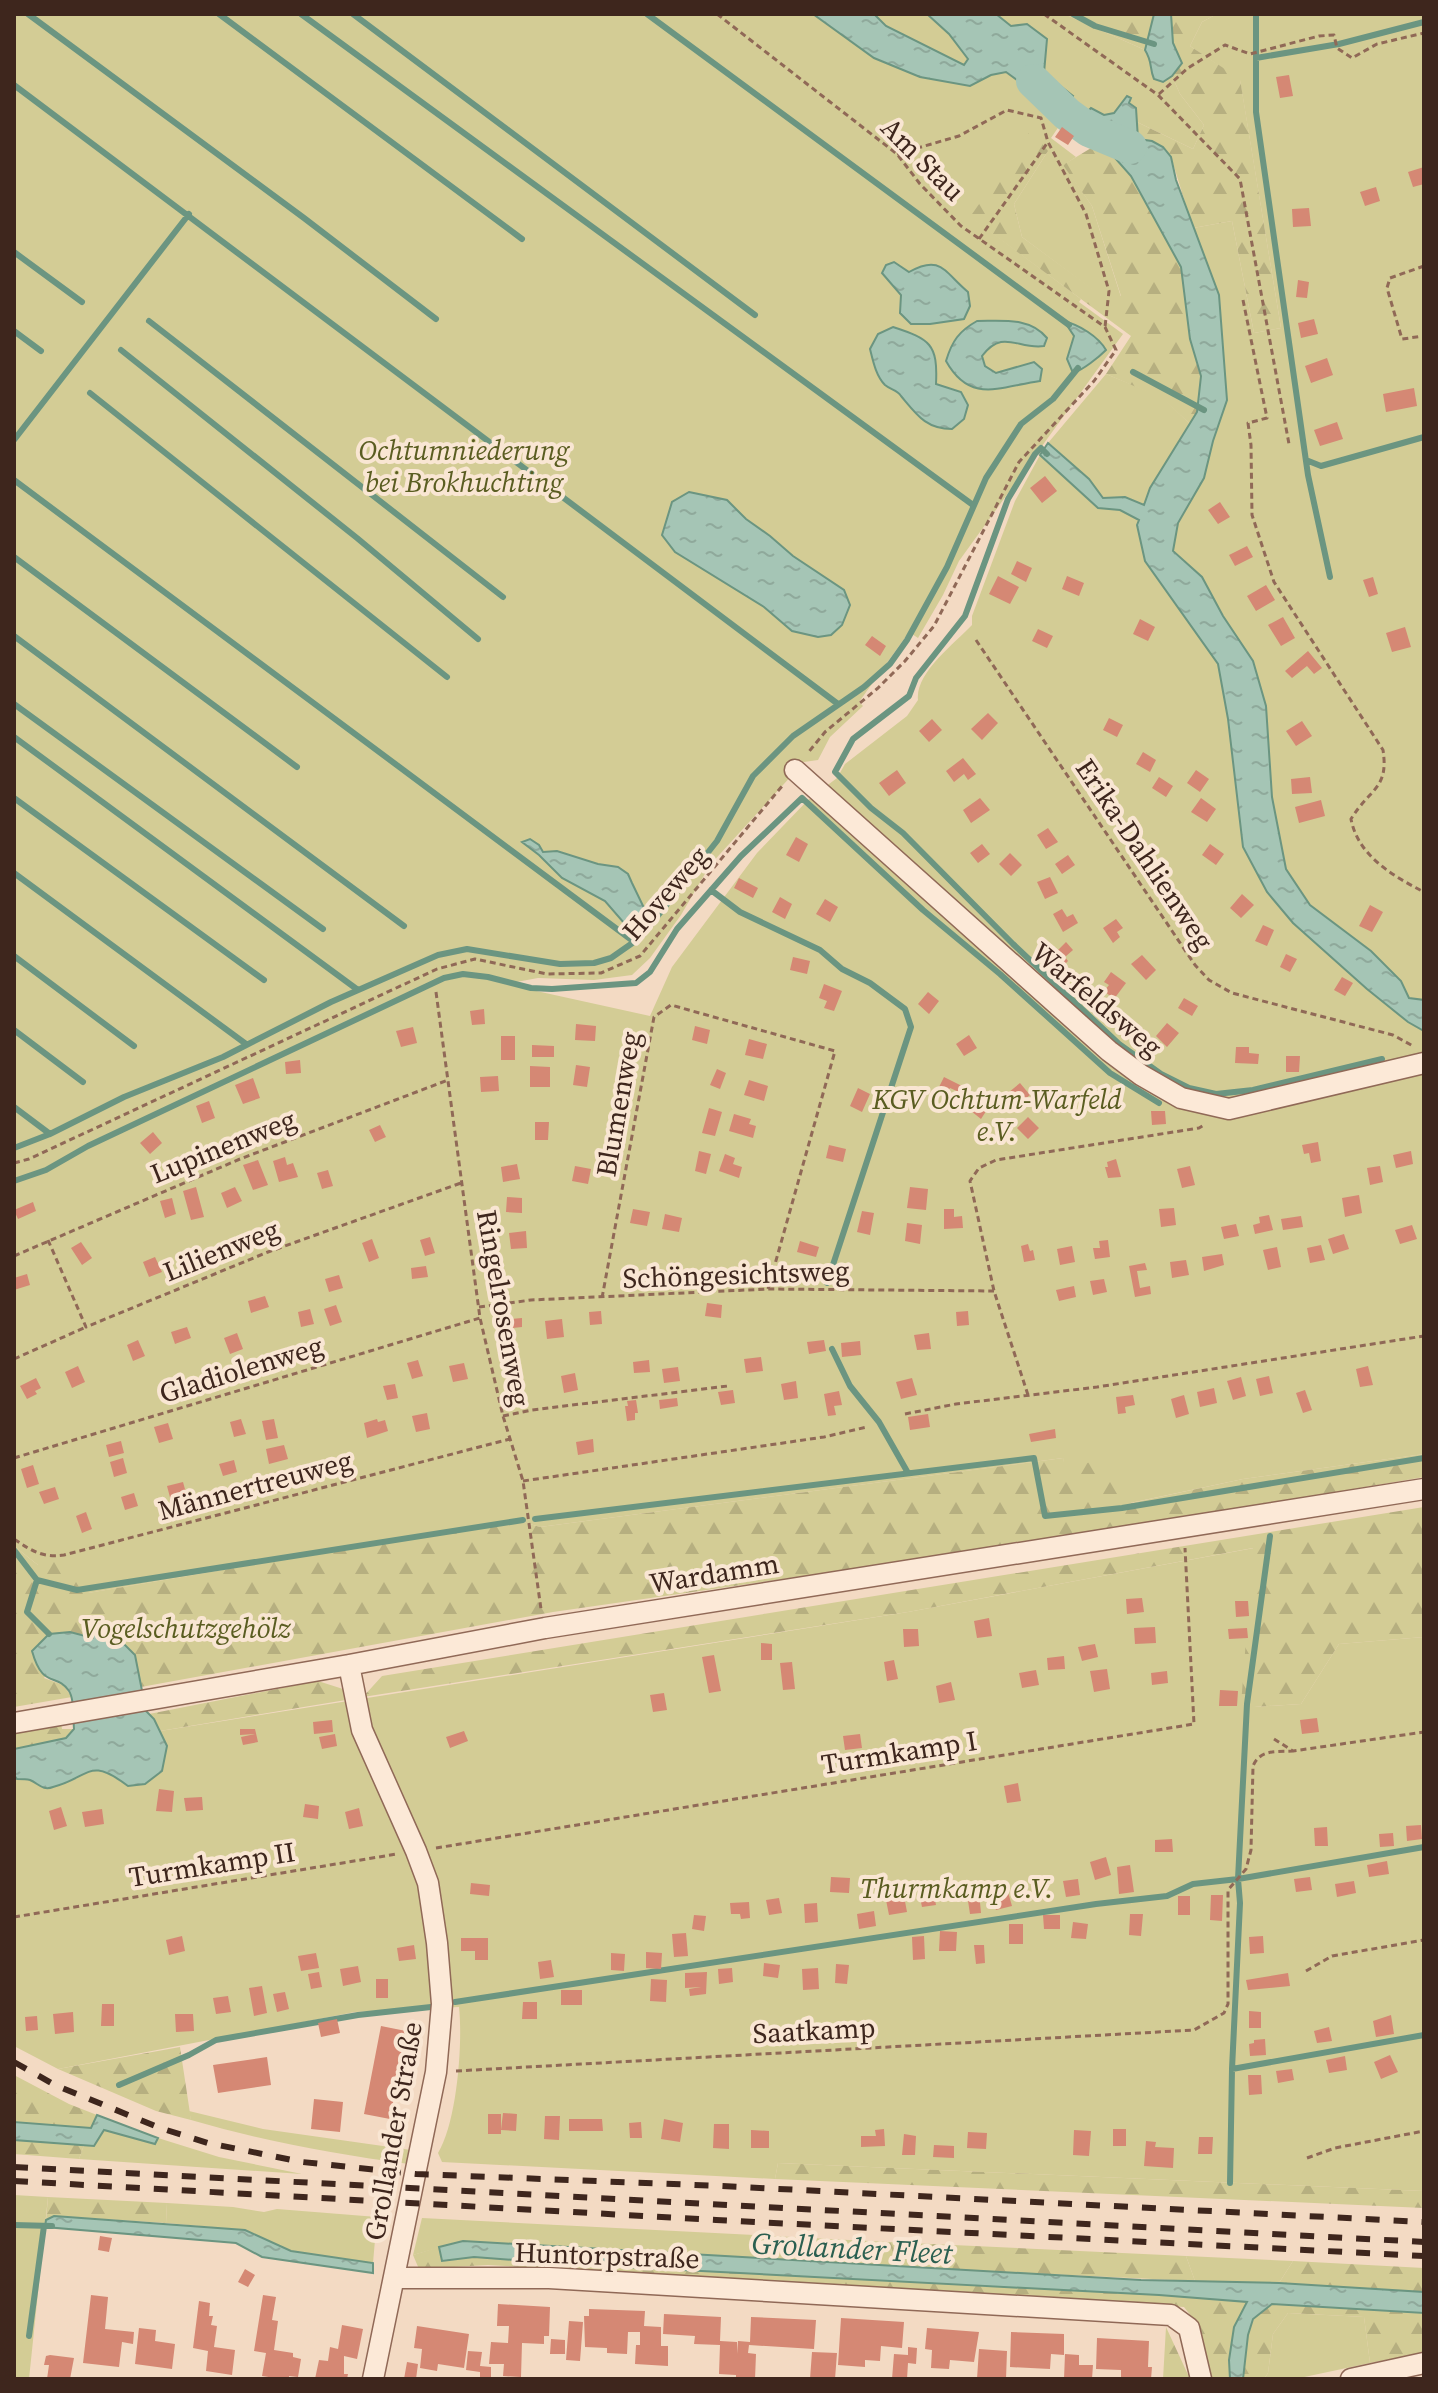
<svg xmlns="http://www.w3.org/2000/svg" width="1438" height="2393" viewBox="0 0 1438 2393" font-family="'Source Serif 4',serif">
<defs>
<pattern id="forest-firs" width="22" height="20" patternUnits="userSpaceOnUse" patternTransform="scale(2)"><rect width="22" height="20" fill="#d3cc95"/><path d="M5 1l3.5 6h-7zM16 11l3.5 6h-7z" fill="#b6af80"/></pattern>
<pattern id="water-ripples" width="26" height="14" patternUnits="userSpaceOnUse" patternTransform="scale(2)"><rect width="26" height="14" fill="#a5c5b5"/><path d="M2 4q2-2 4 0t4 0M15 11q2-2 4 0t4 0" fill="none" stroke="#8fa99b"/></pattern>
</defs>
<rect width="100%" height="100%" fill="#f3dac3"/>
<path fill="#d3cc95" d="M14,14H1064L1145,50L1152,62L1151,71L1163,81L1172,76L1180,94L1204,125L1193,149L1137,122L1136,108L1128,103L1127,97L1114,113L1104,115L1091,109L1088,112L1071,99L1073,96L1044,73L1047,39L1014,78L1066,116L1051,138L1076,157L1064,165L1092,206L1121,297L1105,299L1022,237L1014,204L1048,151L975,220L1081,299L1079,302L1123,334L959,561L943,595L918,638L909,632L859,702L863,706L830,737L818,760L804,762L710,865L681,915L650,958L632,975L594,980L538,978L505,984L650,1016L672,967L757,853L808,800L837,778L845,764L907,716L918,700C915,673 954,644 972,625V616L1015,501L1040,455L1098,508L1120,510L1139,520L1145,561L1218,664L1228,719L1243,847L1336,959L1367,989L1408,1022L1424,1031V1454L1243,1479L1130,1503L1064,1466L1063,1458L540,1527L516,1520L88,1593L38,1565L14,1546Z
M1217,14H1424V1000L1409,998L1401,981L1371,951L1310,905L1286,869L1272,797L1266,706L1202,577L1172,551L1178,524L1204,478L1213,441L1227,400L1219,295L1193,228L1232,221L1254,333L1281,328L1240,80L1190,46L1202,22Z
M1106,374L1162,397L1190,424L1150,488L1144,505L1125,497L1103,498L1089,479L1048,443Z
M1254,1548V1707L1301,1704L1339,1644L1424,1637V2191L778,2163L775,2179L442,2162L438,2153C457,2122 463,2043 459,2007L355,2012L58,2069L14,2046V1775H17L18,1779L31,1780L52,1788C86,1770 95,1761 128,1786L167,1746L160,1731L908,1612Z
M189,2111L263,2129L411,2150L409,2164C334,2154 263,2141 191,2120Z
M104,2130L154,2144L158,2138L219,2157L302,2174L79,2159L84,2145L94,2146Z
M14,2195L48,2197L29,2379H14Z
M167,2203L233,2207L264,2212L277,2209L377,2217L373,2263L291,2251L245,2230L166,2223Z
M422,2218L888,2242L900,2267L463,2241L413,2255Z
M1186,2256L1293,2261L1279,2283L1195,2281Z
M1288,2313L1364,2317L1370,2363L1295,2379H1264L1268,2373L1273,2334Z"/>
<path fill="url(#forest-firs)" d="M1064,14H1154L1155,17L1145,50Z
M1171,14H1217L1202,22L1190,46L1240,79L1281,328L1254,333L1232,221L1193,228L1171,157L1138,139L1137,122L1193,149L1204,125L1180,94L1172,76L1182,63L1173,43Z
M1031,130L1048,151L1014,204L1022,237L1105,298L1121,296L1092,206L1063,165L1101,142L1131,176L1181,267L1190,339L1201,376L1197,412L1190,424L1162,398L1106,374L1131,336L970,217Z
M1424,1454V1477L1076,1537L553,1612L141,1687L135,1655L94,1631L85,1636L70,1632L44,1678L63,1685L72,1697L14,1707V1546L38,1565L80,1555L88,1593L516,1520L540,1527L1063,1458L1065,1466L1120,1458L1131,1503L1243,1479Z
M1424,1507V1637L1339,1644L1301,1704L1254,1707L1240,1718L1253,1548L908,1612L363,1697L382,1676Z
M318,1681L343,1689L346,1700L160,1731L149,1714Z
M61,1723L62,1729H74L66,1738L14,1749V1731Z
M180,2047L191,2120L156,2111L58,2069Z
M14,2075L69,2104L97,2115L91,2128L14,2122Z
M14,2140L84,2145L79,2159L14,2154Z
M778,2163L1424,2191V2208L775,2179Z
M48,2197L167,2203L166,2223L54,2216L46,2220Z
M888,2242L1186,2256L1195,2281L900,2267Z
M439,2247L442,2261L474,2257L566,2264L1159,2295L1248,2302L1229,2360L1230,2379H1211L1198,2325L1184,2307L488,2265L419,2269L413,2255Z
M1293,2261L1424,2268V2292L1279,2283Z
M1272,2304L1424,2313V2353L1370,2363L1364,2317L1288,2313L1273,2334L1268,2373L1264,2379H1243L1248,2335L1253,2319Z
M1166,2327L1190,2379H1163Z"/>
<path fill="url(#water-ripples)" stroke="#6b9581" stroke-width="2" d="M813,14H874L886,26L964,65L968,59L949,34L927,14H996L1011,26L1027,24L1047,39L1044,73L1073,96L1071,99L1088,111L1091,108L1104,115L1114,113L1127,96L1131,98L1129,103L1136,108L1138,139L1152,141L1163,147L1171,157L1176,180L1219,295L1227,400L1213,441L1204,478L1178,523L1173,551L1202,577L1223,616L1253,661L1266,706L1272,797L1286,869L1310,905L1371,951L1401,981L1409,998L1424,1000V1031L1408,1022L1367,989L1293,923L1267,892L1243,847L1228,719L1218,664L1145,561L1137,525L1139,520L1120,510L1098,508L1040,455L1048,443L1089,479L1103,498L1125,497L1144,505L1150,488L1197,412L1201,376L1190,339L1181,267L1131,176L1101,142L1088,132L1091,128L1097,132L1098,129L1066,106L1064,108L1068,112L1066,116L1006,72L991,75L970,86L920,77L874,58Z
M1154,14H1171L1173,43L1182,63L1172,76L1163,82L1154,79C1149,67 1153,63 1145,50Z
M894,262L909,272C941,254 944,272 968,292L970,306L964,319L930,324H911L900,313L901,295L882,273L886,265Z
M977,321C1003,321 1030,317 1047,338L1044,346C1018,350 1003,328 982,356L985,366L996,373L1034,362L1042,369L1040,381C999,387 970,404 946,361C952,341 959,331 977,321Z
M1064,321C1079,325 1098,336 1106,350C1099,357 1083,370 1073,373L1067,359L1074,336Z
M893,327C930,339 938,344 936,384L961,392L968,405L964,419L952,429C926,429 917,415 901,396C897,390 891,390 885,385C876,376 873,361 870,349L878,334Z
M689,492L727,500L746,519L770,536L793,556L844,590L850,605L842,625L831,635L818,637L792,631L764,607L675,552L662,535L672,502Z
M530,839L539,845L543,852L557,851L598,864L618,867L628,874L632,883L645,910V922L624,923L605,901L562,878L539,855L522,842Z
M94,1631L125,1645L135,1655L146,1711L154,1719L167,1746L162,1771L145,1784L128,1786C88,1756 91,1777 53,1787C43,1791 39,1784 30,1780C26,1779 22,1779 17,1779L14,1775V1749L66,1738L74,1729C73,1719 75,1700 69,1691C56,1672 43,1690 32,1651L49,1634L70,1632L85,1636Z
M97,2115L158,2138L155,2144L104,2130L94,2146L14,2140V2122L91,2128Z
M54,2216L245,2230L291,2251L373,2263V2273L262,2257L236,2243L45,2227L46,2220Z
M463,2241L1141,2280L1279,2283L1424,2292V2313L1272,2304L1253,2319L1248,2335L1243,2379H1230L1229,2360L1234,2327L1247,2302L1159,2295L566,2264L474,2257L442,2261L439,2247Z"/>
<g fill="none" stroke-linecap="round" stroke-linejoin="round">
<path stroke="#6b9581" stroke-width="6" d="M28,14L304,218L436,319
M219,14L522,239
M301,14L973,505
M353,14L755,315
M647,14L1069,325
M1073,14L1095,26L1154,44
M1256,14V112L1308,475L1330,577
M1256,58L1339,44L1424,22
M14,85L838,704
M14,252L82,302
M149,321L503,597
M14,331L41,351
M121,350L357,538L478,639
M1133,372L1204,410
M90,393L447,677
M14,440L189,214
M1047,454L1041,448L1035,454L1008,499L965,616L916,678L909,696L853,739L835,772L871,808L903,833L1013,944L1119,1044L1161,1074L1189,1088L1216,1094L1253,1090L1382,1059
M1306,460L1321,466L1424,437
M14,480L633,941
M14,557L297,767
M14,636L404,926
M14,704L323,929
M14,737L358,990
M14,798L264,980
M14,873L246,1044
M711,890L740,912L820,950L842,969L870,983L905,1009L911,1027L827,1283
M14,956L134,1046
M14,1030L83,1082
M14,1107L50,1134
M14,1148L50,1134L124,1097L223,1057L331,1002L438,955L467,949L560,964L594,963L611,958L641,937L717,841L753,776L793,736L864,687L890,664L907,640L947,567L986,478L1021,424L1053,399L1078,368
M14,1181L46,1170L88,1146L444,978L463,974L488,977L531,988L552,989L636,983L650,972L677,929L741,856L802,798L923,910L1000,974L1110,1073L1159,1103
M832,1349L850,1386L879,1422L908,1473
M535,1519L1034,1458L1045,1516L1122,1508L1424,1458
M14,1550L37,1580L27,1612L49,1634
M37,1580L77,1590L523,1520
M455,2002L1096,1904L1167,1896L1193,1884L1238,1879L1424,1847
M1232,2069L1424,2035
M119,2085L189,2055L216,2040L358,2015L431,2007
M1230,2183L1232,2069L1240,1903L1238,1879L1247,1704L1270,1536
M14,2225L52,2226
M29,2336L44,2226"/>
<path stroke="#a5c5b5" stroke-width="34" d="M1033,81L1067,114L1089,130L1130,147"/>
</g>
<path fill="#d58874" d="M1289,75L1293,96L1280,98L1276,77Z
M1062,127L1074,136L1068,145L1055,137Z
M1424,167V184L1413,187L1408,172Z
M1376,187L1380,201L1365,206L1360,192Z
M1309,208L1311,226L1293,227L1292,209Z
M1298,280L1309,282L1307,298L1296,297Z
M1314,319L1318,334L1301,338L1298,323Z
M1327,358L1333,375L1311,383L1305,366Z
M1414,388L1417,406L1386,412L1383,394Z
M1337,422L1343,439L1320,446L1314,430Z
M1045,476L1057,491L1042,503L1030,488Z
M1220,502L1230,517L1218,524L1208,510Z
M1247,546L1253,557L1235,566L1229,555Z
M1017,561L1032,568L1026,582L1011,574Z
M998,576L1019,587L1010,604L989,594Z
M1067,576L1084,583L1079,596L1062,589Z
M1373,577L1378,594L1369,597L1363,580Z
M1266,585L1275,600L1256,611L1247,596Z
M1283,617L1295,638L1281,646L1268,625Z
M1140,619L1155,627L1148,641L1133,634Z
M1405,627L1411,647L1392,652L1386,633Z
M1038,629L1053,636L1047,648L1032,641Z
M872,636L886,646L880,656L865,645Z
M1308,651L1322,668L1314,674L1307,666L1292,678L1285,671Z
M988,713L998,723L982,740L971,729Z
M1109,718L1123,725L1117,737L1103,730Z
M932,719L942,730L929,742L919,731Z
M1302,721L1312,736L1296,746L1286,731Z
M1143,752L1156,760L1150,772L1136,764Z
M963,758L976,774L968,780L964,774L954,782L946,771Z
M897,770L906,783L889,796L879,783Z
M1196,770L1209,779L1200,792L1187,783Z
M1159,777L1173,786L1166,797L1152,788Z
M1310,777L1312,793L1292,794L1291,779Z
M980,798L990,810L971,823L963,810Z
M1201,798L1216,809L1207,822L1191,812Z
M1321,800L1325,816L1299,823L1295,807Z
M1048,828L1058,842L1046,849L1037,835Z
M796,837L808,844L799,862L786,855Z
M982,844L990,854L978,863L970,853Z
M1210,844L1224,854L1216,865L1202,855Z
M1010,853L1022,865L1011,876L999,864Z
M1068,855L1075,865L1062,874L1055,864Z
M1050,877L1058,893L1045,899L1037,882Z
M739,878L758,888L753,898L734,888Z
M1242,894L1254,905L1241,918L1230,908Z
M780,897L792,904L785,919L772,912Z
M825,899L838,907L830,922L816,914Z
M1370,905L1383,912L1372,932L1359,926Z
M1062,909L1067,917L1073,914L1078,923L1063,932L1053,914Z
M1116,919L1123,928L1117,932L1120,937L1113,943L1103,928Z
M1263,925L1274,930L1267,946L1255,941Z
M1066,942L1073,950L1065,957L1068,961L1061,968L1051,957Z
M1286,954L1297,959L1290,972L1280,967Z
M1142,955L1156,970L1146,980L1131,964Z
M793,957L810,961L807,974L790,970Z
M1111,972L1126,983L1114,999L1104,991L1109,985L1104,982Z
M1342,977L1353,983L1345,996L1334,990Z
M824,984L842,991L834,1011L824,1008L827,1001L819,998Z
M928,992L939,1001L929,1014L918,1004Z
M1184,998L1198,1006L1192,1016L1178,1008Z
M484,1009L485,1024L472,1025L470,1011Z
M1167,1023L1179,1033L1167,1047L1156,1036Z
M576,1024L596,1026L595,1041L575,1040Z
M695,1026L710,1030L707,1044L692,1040Z
M413,1027L417,1043L401,1047L396,1031Z
M969,1035L977,1048L964,1056L956,1044Z
M501,1036H515V1060H501Z
M749,1039L767,1044L763,1059L745,1055Z
M532,1045L554,1046V1057H532Z
M1236,1047H1249V1053L1259,1054L1258,1064L1235,1063Z
M1286,1056H1300L1299,1072H1286Z
M300,1060L301,1073L286,1074L285,1062Z
M576,1065L590,1067L587,1087L573,1085Z
M530,1066L550,1067V1087H530Z
M717,1069L726,1073L720,1089L710,1085Z
M498,1076L499,1091L481,1092L480,1077Z
M944,1077L962,1086L959,1092L950,1088L947,1093L938,1089Z
M253,1078L260,1098L243,1104L235,1085Z
M749,1080L768,1086L764,1101L744,1095Z
M1020,1083L1030,1095L1013,1109L1003,1097Z
M858,1088L870,1094L862,1112L850,1106Z
M981,1095L992,1102L981,1119L971,1111Z
M209,1101L215,1118L202,1123L196,1106Z
M709,1108L722,1112L715,1136L702,1133Z
M1151,1111H1165L1166,1124L1152,1125Z
M734,1114L751,1119L749,1124L756,1126L753,1138L729,1131Z
M1028,1117L1039,1128L1028,1139L1017,1128Z
M535,1122H549L548,1140H535Z
M380,1125L386,1137L375,1142L369,1130Z
M153,1132L162,1143L150,1154L140,1143Z
M1318,1142L1321,1161L1311,1163L1309,1153L1304,1154L1302,1145Z
M829,1145L846,1149L843,1162L826,1158Z
M699,1151L711,1154L706,1174L695,1171Z
M1411,1151L1413,1164L1396,1168L1393,1155Z
M725,1154L735,1158L733,1164L742,1167L739,1178L719,1171Z
M285,1157L287,1165L293,1163L298,1177L279,1182L273,1161Z
M1116,1159L1121,1177L1108,1178L1105,1167H1108L1107,1162Z
M258,1160L268,1185L253,1190L243,1165Z
M517,1164L520,1179L503,1182L501,1167Z
M575,1166L591,1169L588,1184L572,1181Z
M1190,1166L1195,1185L1182,1188L1177,1169Z
M1380,1166L1383,1182L1370,1185L1367,1168Z
M328,1170L333,1186L322,1189L317,1173Z
M196,1187L204,1217L191,1220L183,1191Z
M235,1187L242,1201L227,1208L221,1193Z
M910,1187L928,1189L926,1210L907,1208Z
M1359,1195L1362,1213L1345,1217L1342,1198Z
M507,1197L522,1198V1213L506,1212Z
M172,1198L176,1214L165,1218L160,1201Z
M33,1202L36,1211L18,1219L14,1210Z
M1174,1208L1176,1225L1161,1227L1159,1209Z
M633,1209L650,1212L647,1226L630,1223Z
M944,1209H954V1217L962,1216L963,1228L944,1229Z
M862,1211L874,1213L870,1235L857,1232Z
M665,1214L682,1218L679,1232L662,1229Z
M1269,1215L1273,1230L1255,1234L1253,1225L1260,1223L1259,1217Z
M1301,1216L1303,1227L1283,1230L1281,1219Z
M907,1223L922,1225L920,1244L905,1241Z
M1236,1224L1239,1236L1224,1239L1221,1227Z
M1412,1225L1417,1239L1400,1244L1395,1230Z
M526,1231L527,1248L511,1249L509,1233Z
M1344,1234L1349,1249L1333,1254L1328,1239Z
M430,1237L435,1253L425,1256L420,1240Z
M372,1239L379,1258L369,1262L362,1243Z
M1108,1240L1110,1257L1095,1259L1093,1248H1100L1099,1241Z
M800,1241L819,1247L816,1257L797,1252Z
M81,1242L92,1258L82,1265L71,1248Z
M1028,1244L1030,1251L1033,1250L1035,1260L1024,1262L1021,1246Z
M1321,1245L1325,1260L1310,1263L1307,1248Z
M1072,1246L1075,1262L1060,1265L1057,1249Z
M1277,1247L1281,1267L1268,1270L1263,1250Z
M1222,1254L1224,1265L1204,1271L1202,1257Z
M155,1257L162,1272L149,1277L143,1262Z
M1186,1260L1189,1275L1172,1278L1170,1262Z
M1145,1263L1147,1270L1137,1271L1140,1288L1150,1286L1151,1294L1135,1297L1129,1266Z
M426,1266L428,1277L412,1279L411,1268Z
M27,1274L30,1285L14,1290V1278Z
M339,1275L343,1288L329,1292L325,1279Z
M1104,1279L1107,1292L1093,1295L1090,1281Z
M1074,1286L1076,1297L1059,1301L1056,1290Z
M265,1296L269,1307L251,1313L248,1301Z
M707,1303L722,1305L721,1318L705,1316Z
M336,1305L342,1322L330,1326L324,1309Z
M310,1309L314,1324L301,1327L298,1312Z
M601,1311L602,1324L590,1325L589,1312Z
M968,1311L969,1325L957,1326L956,1312Z
M504,1315H510L511,1319L522,1318V1327L504,1329Z
M562,1319L564,1337L547,1339L545,1321Z
M187,1327L191,1338L175,1344L171,1332Z
M237,1333L243,1349L230,1354L224,1338Z
M929,1333L931,1349L917,1350L914,1335Z
M138,1340L145,1356L133,1361L127,1345Z
M824,1340L826,1351L809,1354L807,1342Z
M860,1341L861,1355L842,1357L841,1343Z
M761,1357L763,1371L746,1373L744,1359Z
M418,1360L423,1376L412,1379L407,1363Z
M649,1360L650,1372L634,1373L633,1362Z
M464,1363L468,1379L453,1382L449,1366Z
M78,1366L85,1382L72,1388L65,1372Z
M1368,1366L1373,1385L1360,1387L1356,1369Z
M678,1367L680,1381L664,1383L662,1369Z
M575,1373L578,1390L564,1393L561,1376Z
M1269,1376L1273,1393L1260,1396L1256,1379Z
M1241,1377L1246,1396L1233,1400L1227,1381Z
M36,1378L41,1388L35,1391L37,1394L27,1399L20,1386Z
M912,1378L917,1395L901,1399L896,1382Z
M796,1381L798,1398L784,1400L781,1384Z
M395,1384L398,1398L387,1400L383,1386Z
M1214,1388L1217,1403L1200,1407L1197,1392Z
M733,1390L735,1403L721,1405L718,1392Z
M1305,1390L1312,1410L1303,1413L1296,1393Z
M839,1391L842,1405L834,1406L836,1415L828,1416L824,1394Z
M1133,1395L1135,1405L1125,1407L1126,1413L1118,1414L1116,1397Z
M1184,1395L1189,1414L1176,1418L1171,1399Z
M677,1398L678,1406L660,1409L659,1400Z
M636,1400L638,1413H635V1420L627,1421L625,1406H628L627,1401Z
M427,1413L430,1429L416,1432L412,1416Z
M928,1414L930,1427L910,1430L908,1417Z
M241,1419L246,1434L234,1437L230,1422Z
M274,1419L278,1438L266,1440L262,1421Z
M377,1419L378,1422L385,1420L388,1431L367,1438L364,1423Z
M168,1423L173,1439L159,1443L154,1427Z
M1055,1429L1056,1438L1031,1442L1029,1434Z
M593,1439L594,1452L578,1455L576,1442Z
M121,1441L124,1453L109,1457L106,1445Z
M284,1445L288,1459L269,1464L266,1449Z
M123,1458L127,1473L114,1477L110,1462Z
M234,1460L237,1472L223,1476L219,1464Z
M33,1465L39,1484L27,1488L21,1469Z
M183,1482L188,1500L172,1505L167,1486Z
M55,1487L59,1499L44,1504L39,1492Z
M134,1493L138,1506L125,1510L121,1497Z
M86,1512L92,1529L82,1533L76,1516Z
M1142,1598L1144,1612L1127,1614L1126,1599Z
M1235,1601H1248L1249,1616L1236,1617Z
M989,1618L992,1636L977,1638L974,1621Z
M1155,1627L1156,1643L1135,1644L1134,1628Z
M1247,1628L1248,1638L1229,1639L1228,1629Z
M903,1629H918L919,1646L904,1647Z
M761,1643L772,1644V1660H761Z
M1095,1644L1098,1657L1082,1661L1078,1647Z
M714,1655L721,1691L709,1693L702,1657Z
M1064,1656L1065,1669L1048,1670L1047,1658Z
M894,1660L898,1679L887,1681L884,1662Z
M792,1662L795,1689L783,1690L780,1663Z
M1107,1669L1110,1689L1094,1692L1090,1671Z
M1036,1670L1039,1685L1022,1688L1019,1673Z
M1167,1671L1168,1683L1152,1685L1151,1673Z
M951,1682L955,1700L939,1703L936,1686Z
M1220,1690L1238,1691L1237,1706H1219Z
M664,1693L667,1710L653,1712L650,1695Z
M1317,1718L1319,1732L1302,1734L1300,1720Z
M332,1720L333,1732L314,1734L313,1722Z
M240,1729H255L258,1742L243,1745L241,1737L255,1734L240,1735Z
M464,1731L468,1741L450,1748L446,1737Z
M335,1734L337,1746L322,1749L319,1737Z
M860,1734L862,1748L845,1750L843,1736Z
M1018,1783L1021,1801L1007,1803L1004,1786Z
M159,1789L174,1791L172,1812L156,1811Z
M202,1797L203,1810L186,1811L184,1798Z
M305,1804L319,1806L318,1819L303,1817Z
M61,1807L67,1826L54,1830L49,1811Z
M359,1808L363,1826L349,1829L345,1812Z
M102,1809L104,1824L85,1827L82,1812Z
M1421,1825L1422,1839L1407,1841L1406,1826Z
M1327,1827L1328,1846H1315L1314,1828Z
M1393,1833L1394,1846L1380,1847L1379,1834Z
M1172,1839L1173,1852H1155V1840Z
M1106,1857L1111,1875L1095,1880L1090,1862Z
M1387,1861L1389,1874L1369,1877L1367,1865Z
M1130,1865L1134,1892L1119,1894L1117,1867Z
M831,1877L850,1878L849,1893L830,1892Z
M1310,1877L1312,1890L1296,1892L1294,1879Z
M1078,1879L1080,1895L1066,1897L1063,1881Z
M1354,1881L1356,1893L1337,1897L1335,1884Z
M471,1883L490,1885L489,1896L470,1894Z
M932,1885L936,1905L922,1907L918,1888Z
M979,1892L981,1913L970,1914L967,1894Z
M1008,1892L1012,1906L996,1910L992,1895Z
M1211,1895H1223L1222,1921L1210,1920Z
M904,1896L907,1912L889,1915L886,1900Z
M1178,1896H1190V1915H1178Z
M779,1898L782,1913L769,1915L766,1900Z
M749,1902L750,1918L741,1919L740,1914H731L730,1903Z
M817,1903L818,1922L805,1923L804,1904Z
M874,1911L876,1926L859,1929L857,1914Z
M1130,1914H1143L1141,1936L1129,1935Z
M694,1915L706,1916L704,1931L692,1929Z
M1043,1915H1060V1929H1044Z
M1073,1922L1088,1924L1086,1939L1071,1938Z
M1009,1924H1023V1944H1009Z
M940,1931L957,1932L956,1951H939Z
M686,1933L688,1956L674,1957L672,1934Z
M182,1936L185,1951L169,1955L166,1940Z
M924,1936L925,1959L913,1960L912,1937Z
M1263,1936L1264,1953L1250,1954L1249,1937Z
M461,1938H488V1960H475V1951H461Z
M414,1945L416,1959L399,1961L397,1948Z
M974,1945H984L985,1963L976,1964Z
M646,1952L662,1953L661,1969L646,1968Z
M316,1953L319,1968L301,1971L298,1956Z
M611,1953L625,1954L624,1971L611,1970Z
M551,1960L554,1977L540,1979L538,1962Z
M764,1963L780,1965L778,1978L763,1976Z
M836,1964L849,1965L847,1984L835,1983Z
M358,1966L361,1982L343,1986L340,1969Z
M732,1968L733,1982L719,1984L718,1969Z
M818,1968L819,1989L803,1990L802,1969Z
M319,1972L322,1987L311,1989L308,1974Z
M707,1972L706,1994L690,1996L689,1989L701,1987L685,1988V1973Z
M1288,1973L1290,1986L1248,1990L1246,1980Z
M376,1979H388V1998H376Z
M651,1979L667,1980L666,2002L650,2001Z
M262,1986L267,2013L254,2016L249,1988Z
M561,1990H582V2005H561Z
M285,1992L289,2009L277,2012L273,1994Z
M228,1996L231,2012L216,2014L213,1998Z
M523,2002H537V2019H522Z
M102,2004H114V2026H101Z
M1249,2011L1261,2012V2028H1249Z
M73,2012L74,2032L55,2034L53,2014Z
M175,2014H193L194,2031L176,2032Z
M1391,2015L1394,2034L1376,2037L1373,2021Z
M37,2016L38,2030L26,2031L25,2017Z
M337,2019L340,2033L321,2037L318,2023Z
M381,2026L406,2031L390,2119L364,2114Z
M1329,2027L1332,2041L1317,2043L1314,2031Z
M1265,2039L1266,2055L1250,2056L1249,2044L1254,2043V2040Z
M1390,2055L1398,2072L1381,2079L1374,2062Z
M1345,2056L1347,2070L1329,2073L1326,2060Z
M267,2057L271,2085L218,2093L213,2065Z
M1292,2069L1294,2080L1278,2083L1276,2071Z
M1248,2075H1261L1262,2094L1249,2095Z
M314,2099L343,2102L340,2132L311,2129Z
M503,2113L517,2114L516,2131L501,2130Z
M488,2114H501V2134H488Z
M545,2116H560L559,2140L544,2139Z
M569,2119H602L603,2131H569Z
M664,2119L683,2123L680,2142L661,2139Z
M641,2122L642,2138H630L629,2123Z
M714,2124H729V2149L713,2148Z
M884,2129L885,2146L861,2147V2136H876L875,2130Z
M1113,2129H1126V2146H1113Z
M751,2130L769,2131V2148H751Z
M1074,2130L1091,2131L1089,2156L1073,2155Z
M968,2132L987,2133L986,2149L967,2148Z
M904,2134L916,2136L915,2155H902Z
M1199,2137H1213L1212,2154H1198Z
M1146,2141L1156,2142L1155,2147L1174,2148L1173,2168L1144,2166Z
M934,2145L954,2146V2158L933,2157Z
M100,2236L112,2238L109,2252L98,2250Z
M245,2269L255,2275L248,2287L238,2282Z
M91,2295L108,2297L105,2329L134,2332L133,2344L122,2342L119,2367L83,2363Z
M263,2295L276,2297L272,2320L278,2321L274,2350L293,2353V2357L301,2359L298,2377L289,2376V2379H282L262,2376L266,2353L254,2351Z
M199,2301L210,2303L209,2316H213L211,2325L217,2326L214,2347L235,2350L232,2375L206,2371L208,2351L193,2348Z
M498,2304L550,2307L549,2336H544V2344L522,2343L521,2377L503,2376L504,2364H489L491,2342L508,2343L509,2326H497Z
M589,2309L645,2311L644,2326L661,2327V2346H668V2366L635,2364L636,2345H640V2332H628L627,2354L607,2353V2348L585,2347L584,2316H589Z
M664,2314L721,2317L720,2341L737,2342V2354L738,2341L750,2342L751,2317L816,2320L814,2349L749,2345L748,2353L756,2354L755,2379H736V2375L719,2374L720,2345L694,2344L695,2336L663,2334Z
M841,2318L904,2322L902,2348L881,2346L880,2361L865,2360V2367L838,2365Z
M569,2321L583,2322L580,2361L566,2360Z
M342,2325L363,2329L357,2359L344,2356V2374H348L347,2379H315L319,2360L328,2361L330,2347L338,2349Z
M417,2326L469,2334L464,2368L438,2364L437,2371L420,2368L422,2349L414,2348Z
M139,2328L156,2330L155,2341L175,2344L172,2369L135,2364Z
M927,2328L979,2332L974,2362L950,2360L949,2369L931,2368L932,2350L925,2349Z
M1011,2332L1064,2334V2355L1051,2354L1050,2369L1010,2367Z
M1097,2338L1149,2341L1148,2367H1152L1151,2379H1121V2370L1096,2369Z
M551,2339L565,2340V2354H550Z
M908,2347L917,2348L916,2364L908,2363L907,2379H892L894,2354L908,2355Z
M979,2349L1007,2351L1006,2379H977Z
M468,2351L482,2352L480,2366L491,2367V2379H480V2372L466,2370Z
M812,2352L837,2353L835,2379H810Z
M1065,2354L1079,2355V2365H1093L1092,2379H1064Z
M50,2355L74,2358L70,2379H47L49,2365H44L46,2356Z
M407,2362L418,2364L416,2379H404Z"/>
<g fill="none" stroke-linecap="round" stroke-linejoin="round">
<defs>
<path id="minor" d="M795,770L1109,1051L1141,1075L1181,1098L1229,1109L1424,1063
M349,1665L362,1730L416,1851L428,1883L437,1943L442,2004L436,2072L373,2379
M14,1723L349,1665L545,1628L1424,1489
M396,2278H549L1171,2315L1189,2328L1201,2379
M1351,2379L1424,2363"/>
</defs>
<use href="#minor" stroke="#906957" stroke-width="23"/>
<path stroke="#906957" stroke-width="3" stroke-dasharray="6 4" stroke-linecap="butt" d="M717,14L897,154L920,184L961,226L1105,327L1116,350L1094,381L1019,462L934,626L905,661L878,688L825,732L807,754
M1044,14L1158,95L1240,179L1289,444
M1159,94L1188,68L1225,45L1250,54L1319,36L1334,35L1337,48L1352,58L1377,44L1424,33
M897,154L959,136L1007,110L1041,118L1048,142
M979,239L1048,142L1086,214L1109,291L1105,327
M1424,266L1390,278L1387,288L1402,339L1424,336
M1243,300L1267,418L1248,423L1251,445L1252,515L1274,582L1383,750C1389,789 1370,788 1351,819C1358,856 1393,876 1424,892
M976,640L1195,965L1209,980L1232,993L1393,1035L1413,1046
M436,992L480,1318L503,1416L523,1481L541,1609
M14,1163L29,1159L437,969L475,959L547,974L601,973L640,956L783,785
M48,1240L86,1327L268,1252L461,1183
M14,1256L240,1159L448,1080
M602,1298L654,1017L671,1005L835,1051L768,1289
M479,1307L531,1300L768,1289L994,1291
M14,1359L86,1327
M1028,1395L994,1291L970,1181L979,1168L996,1160L1199,1128L1204,1125
M905,1414L956,1404L1097,1387L1424,1336
M503,1416L532,1410L728,1386
M14,1458L480,1318
M523,1481L824,1437L867,1427
M14,1539C32,1551 42,1558 64,1555L510,1439
M87,1629L93,1637L88,1640
M1274,1739L1293,1751L1424,1732
M436,1848L1194,1724L1185,1548
M14,1917L397,1854
M1306,1971L1332,1956L1424,1940
M456,2071L1194,2030L1224,2013L1228,2004V1890L1246,1869L1251,1850L1253,1766C1260,1749 1277,1752 1293,1751
M1307,2158L1335,2148L1424,2131"/>
<use href="#minor" stroke="#fce9d7" stroke-width="20"/>
<path stroke="#3e261d" stroke-width="6" stroke-dasharray="14 14" stroke-linecap="butt" d="M14,2062L55,2085L160,2128L208,2143L302,2162L416,2174L722,2186L1424,2222
M14,2167L1424,2242
M14,2181L716,2220L1424,2256"/>
</g>
<g text-anchor="middle" dominant-baseline="central" stroke-width="8" stroke-linejoin="round" paint-order="stroke">
<g font-size="28" fill="#3e261d" stroke="#f9e6d3">
<text transform="translate(923 159) rotate(45)">Am Stau</text>
<text transform="translate(1145 854) rotate(56)">Erika-Dahlienweg</text>
<text transform="translate(665 893) rotate(-49)">Hoveweg</text>
<text transform="translate(1097 999) rotate(40)">Warfeldsweg</text>
<text transform="translate(618 1104) rotate(-80)">Blumenweg</text>
<text transform="translate(223 1146) rotate(-22)">Lupinenweg</text>
<text transform="translate(221 1250) rotate(-22)">Lilienweg</text>
<text transform="translate(736 1274) rotate(-2)">Schöngesichtsweg</text>
<text transform="translate(504 1308) rotate(80)">Ringelrosenweg</text>
<text transform="translate(241 1369) rotate(-17)">Gladiolenweg</text>
<text transform="translate(255 1485) rotate(-15)">Männertreuweg</text>
<text transform="translate(714 1573) rotate(-9)">Wardamm</text>
<text transform="translate(899 1752) rotate(-9)">Turmkamp I</text>
<text transform="translate(212 1864) rotate(-9)">Turmkamp II</text>
<text transform="translate(814 2030) rotate(-3)">Saatkamp</text>
<text transform="translate(393 2131) rotate(-80)">Grollander Straße</text>
<text transform="translate(607 2255) rotate(2)">Huntorpstraße</text>
</g>
<g font-size="28" font-style="italic" fill="#5a5d21" stroke="#f9e6d3">
<text x="464" y="450">Ochtumniederung<tspan x="464" dy="32">bei Brokhuchting</tspan></text>
<text x="997" y="1099">KGV Ochtum-Warfeld<tspan x="997" dy="32">e.V.</tspan></text>
<text x="186" y="1628">Vogelschutzgehölz</text>
<text x="957" y="1888">Thurmkamp e.V.</text>
</g>
<g font-size="30" font-style="italic" fill="#2a5f50" stroke="#f9e6d3">
<text transform="translate(852 2248) rotate(3)">Grollander Fleet</text>
</g>
</g>
<rect width="1438" height="2393" fill="none" stroke="#3e261d" stroke-width="32"/>
</svg>
